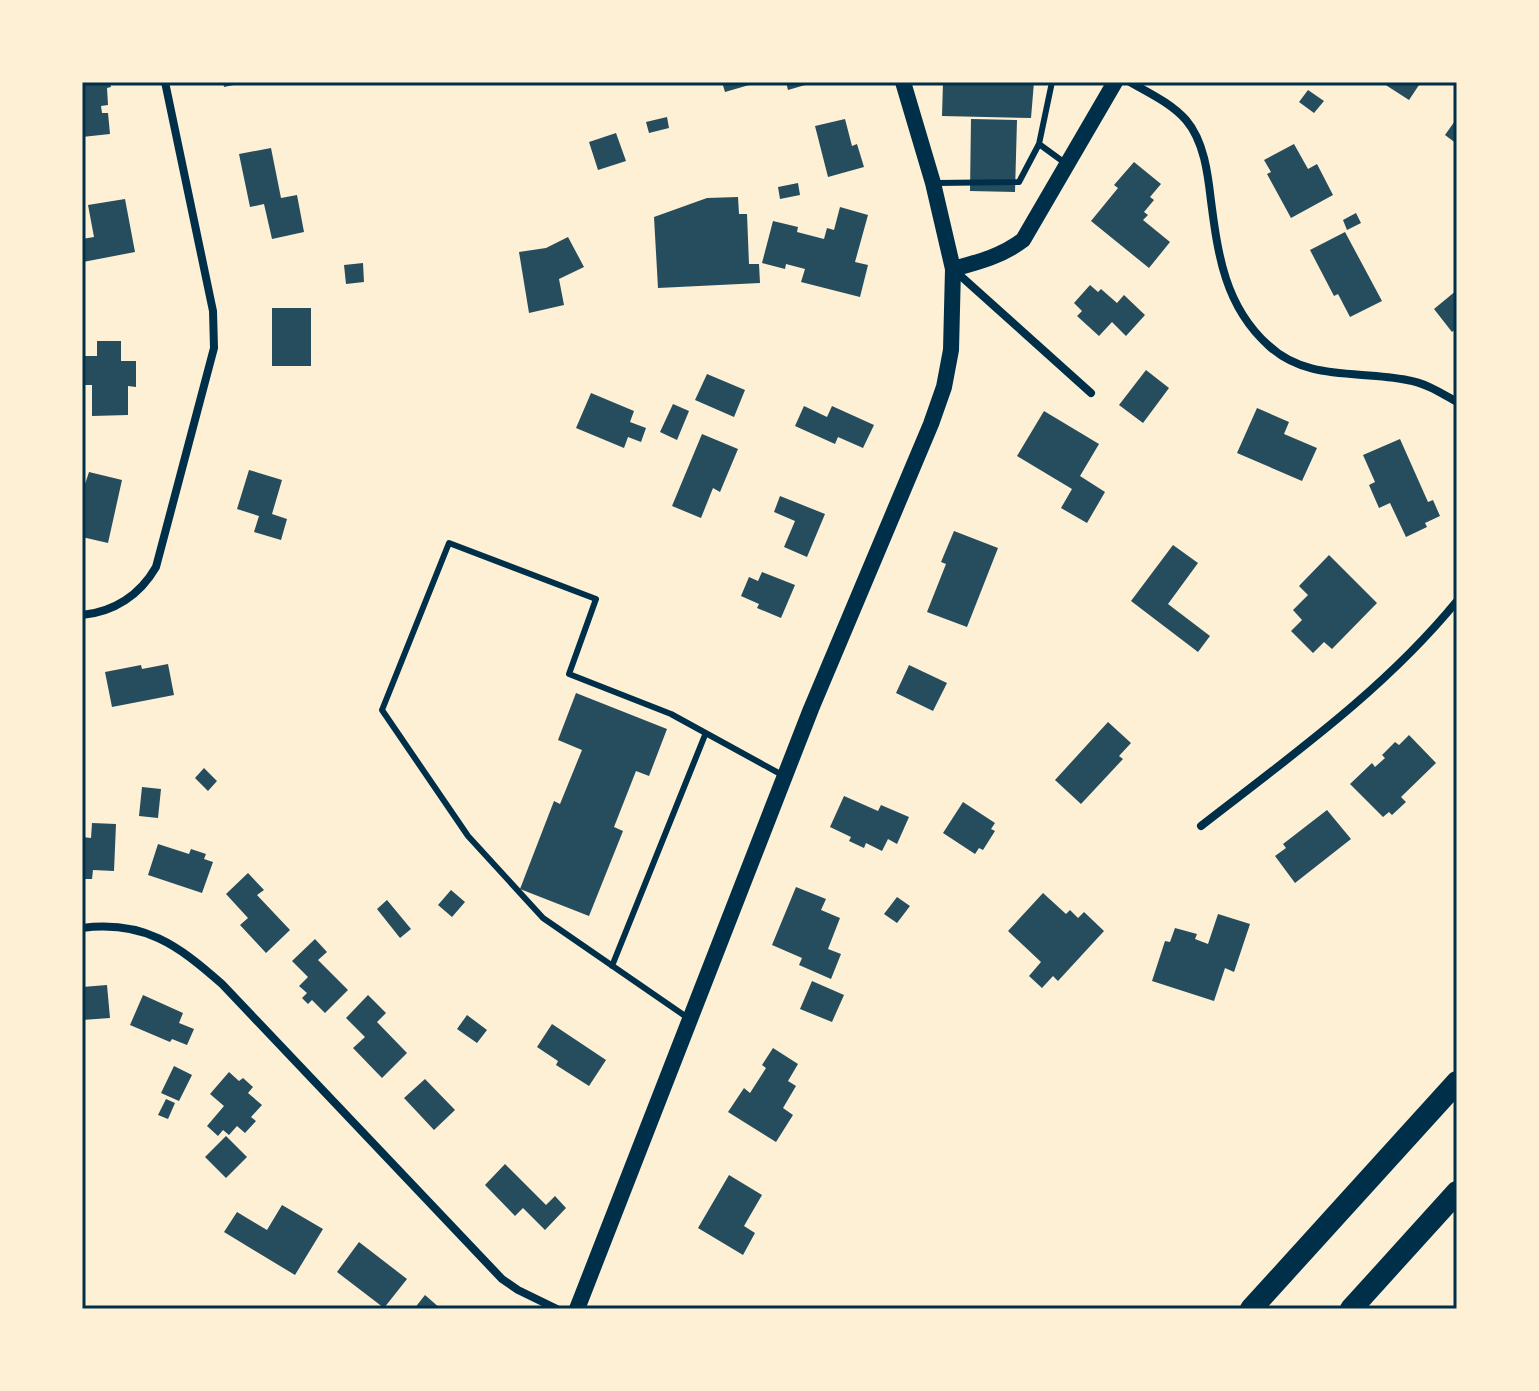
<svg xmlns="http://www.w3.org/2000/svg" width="1539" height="1391" viewBox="0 0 1539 1391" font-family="'Fira Sans',sans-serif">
<rect width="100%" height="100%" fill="#fdf0d5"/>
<path fill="#264d5e" d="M82,82H110L111,87L107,88L108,105L101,106L102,113H108L110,134L82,137Z
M223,82H243V83L224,87Z
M722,82H756V83L725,92Z
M786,82H812V83L788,90Z
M943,82H1034L1031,118L942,116Z
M1381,82H1421L1409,100Z
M1308,90L1324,101L1314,113L1299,102Z
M667,117L669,128L649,133L646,122Z
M1457,118V144L1445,135Z
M845,119L852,146L857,144L864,167L828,177L815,126Z
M971,119L1017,120L1015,192L970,191Z
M616,133L626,161L598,170L589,142Z
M1294,144L1308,169L1317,164L1333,195L1291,218L1267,174L1271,172L1264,160Z
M271,148L281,198L297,195L304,232L272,239L264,204L250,207L239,154Z
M1134,162L1161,184L1150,197L1154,200L1144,212L1148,215L1143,220L1170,242L1149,268L1091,221L1118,188L1114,185Z
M798,183L800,195L780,199L778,187Z
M738,197L739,214H747L749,264H759L760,283L658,288L654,217L707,198Z
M125,199L135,252L83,262L82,239L94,237L88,205Z
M840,207L868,215L855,262L868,265L860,297L801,282L805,269L786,264L785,269L762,263L773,221L798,227L797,232L824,239L827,228L834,230Z
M1356,213L1361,223L1347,230L1343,220Z
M1345,232L1382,301L1350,317L1338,294L1334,296L1310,250Z
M568,237L584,267L559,279L564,305L529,313L519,252L546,248Z
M363,263L364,282L346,284L344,265Z
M1090,285L1098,292L1101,289L1117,303L1124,295L1145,315L1126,336L1112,322L1099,336L1077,316L1082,311L1074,303Z
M1457,290V328L1452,332L1434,309Z
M272,308H311V366H272Z
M97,341H121V361H136V387L128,386V415L92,416V385H82V356H97Z
M1146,370L1169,388L1143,423L1119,405Z
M707,374L745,390L734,417L695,400Z
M591,393L634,411L630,422L646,428L641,442L628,437L624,448L576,428Z
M673,404L689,411L677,440L660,432Z
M804,406L827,417L832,406L874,425L863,448L838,437L835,444L795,426Z
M1257,408L1289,422L1284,434L1317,448L1302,481L1237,453Z
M1044,411L1099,444L1080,476L1105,492L1087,523L1061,508L1072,489L1017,456Z
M702,434L738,449L720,492L713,488L701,518L672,506Z
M1400,439L1428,502L1433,500L1440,516L1425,523L1427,527L1406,537L1390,503L1379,508L1369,485L1375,482L1363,455Z
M249,470L282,480L272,514L287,519L281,540L254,532L259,516L237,509Z
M89,472L122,480L108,543L82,537V493Z
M780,496L825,514L807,557L784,547L795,521L774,512Z
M954,531L998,548L967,627L927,612L946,564L941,562Z
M1173,545L1198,563L1168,604L1210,636L1198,652L1131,601Z
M1329,555L1377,603L1332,649L1324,642L1313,653L1291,631L1302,620L1293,610L1308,595L1299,586Z
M762,572L795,585L781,618L757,608L759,604L741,596L749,577L758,581Z
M168,664L174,695L112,707L105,672L141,665L142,669Z
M909,665L947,683L933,711L896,693Z
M576,693L667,729L649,776L636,771L614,827L623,831L589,916L520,889L554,801L560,804L582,750L558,740Z
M1108,722L1131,743L1119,756L1123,759L1081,804L1055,780Z
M1409,735L1436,763L1401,797L1406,802L1392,815L1389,812L1383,817L1350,784L1372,763L1375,767L1385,758L1382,755L1395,742L1399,745Z
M204,768L217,781L208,791L195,778Z
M142,787L161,789L158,818L139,816Z
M844,796L878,811L881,805L909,817L897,844L888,839L882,851L866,843L864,848L849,841L851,837L830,827Z
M963,802L995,823L991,829L995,831L983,850L979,848L975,854L943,833Z
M1327,810L1351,839L1295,883L1275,856L1286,848L1283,844Z
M92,823L116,824L114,871L93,870L92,879H82V837L91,838Z
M158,844L189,854L191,849L206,854L204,859L213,862L202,893L148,875Z
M248,873L264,890L257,895L290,930L266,953L240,925L248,918L226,894Z
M796,887L826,899L821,910L840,918L828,949L841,954L831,979L799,965L802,958L772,945Z
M451,890L465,902L452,917L438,905Z
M1043,893L1066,914L1070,910L1078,918L1084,912L1104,931L1058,981L1053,976L1042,988L1029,976L1041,962L1008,931Z
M897,897L910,906L897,923L884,914Z
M387,900L411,929L400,938L377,909Z
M1218,914L1250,924L1234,972L1225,968L1214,1001L1152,981L1165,941L1170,942L1175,928L1197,934L1195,939L1208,944Z
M315,939L327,952L318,960L348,990L325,1013L312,1000L308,1004L302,998L307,993L299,986L308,977L292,961Z
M812,981L844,995L832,1022L800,1009Z
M107,985L110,1018L82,1020V987Z
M143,995L183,1013L179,1023L194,1029L187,1045L172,1039L170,1042L130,1025Z
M368,995L386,1013L377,1022L407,1053L382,1078L353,1048L365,1037L346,1018Z
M467,1015L487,1030L477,1043L457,1029Z
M552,1024L606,1060L589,1086L556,1065L558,1061L537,1047Z
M773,1048L798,1064L788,1081L796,1086L783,1108L793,1115L776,1142L728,1112L744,1088L750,1093L766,1068L762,1065Z
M174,1066L192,1075L179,1101L161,1093Z
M229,1072L239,1081L243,1078L253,1087L248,1093L262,1105L251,1117L256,1121L245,1133L237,1126L229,1135L223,1130L218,1136L207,1126L224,1106L210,1094Z
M425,1079L455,1110L434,1130L404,1098Z
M166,1099L175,1103L168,1119L158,1115Z
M226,1136L247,1157L226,1178L205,1157Z
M505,1164L546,1205L555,1196L566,1208L545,1230L523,1208L515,1216L485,1185Z
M729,1175L762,1195L744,1226L755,1233L743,1255L698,1228Z
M282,1205L323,1229L295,1275L224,1232L237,1212L267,1230Z
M359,1242L407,1279L384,1308L337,1272Z
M425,1295L441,1309H414Z"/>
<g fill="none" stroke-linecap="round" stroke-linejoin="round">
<path stroke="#003049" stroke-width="6" d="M1039,144L1065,163
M937,183L1019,182L1039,144L1052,82
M612,966L705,735
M688,1018L543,918L468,836L382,710L449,543L596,599L569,674L671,714L784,776"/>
<path stroke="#003049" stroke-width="8" d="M1130,82C1149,93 1171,103 1186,120C1204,141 1208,174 1211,201C1218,255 1225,306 1268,345C1307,382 1359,370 1407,380C1426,383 1441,393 1457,402
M954,270L1091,393
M82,615C114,612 140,595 156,567L214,348L213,311L165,82
M1201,826C1291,756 1384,690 1457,601
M82,928C144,920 178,945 222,984L502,1279L518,1290L557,1309"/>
<path stroke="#003049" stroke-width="16" d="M953,269C979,262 1002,256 1023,240L1115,82
M577,1309L811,709L931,424L944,387L951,350L953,269L933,183L903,82"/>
<path stroke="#003049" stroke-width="22" d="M1251,1309L1457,1082
M1351,1309L1457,1192"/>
</g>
<rect width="1539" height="1391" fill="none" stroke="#fdf0d5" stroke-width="168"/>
<rect x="84" y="84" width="1371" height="1223" fill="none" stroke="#003049" stroke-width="3"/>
</svg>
